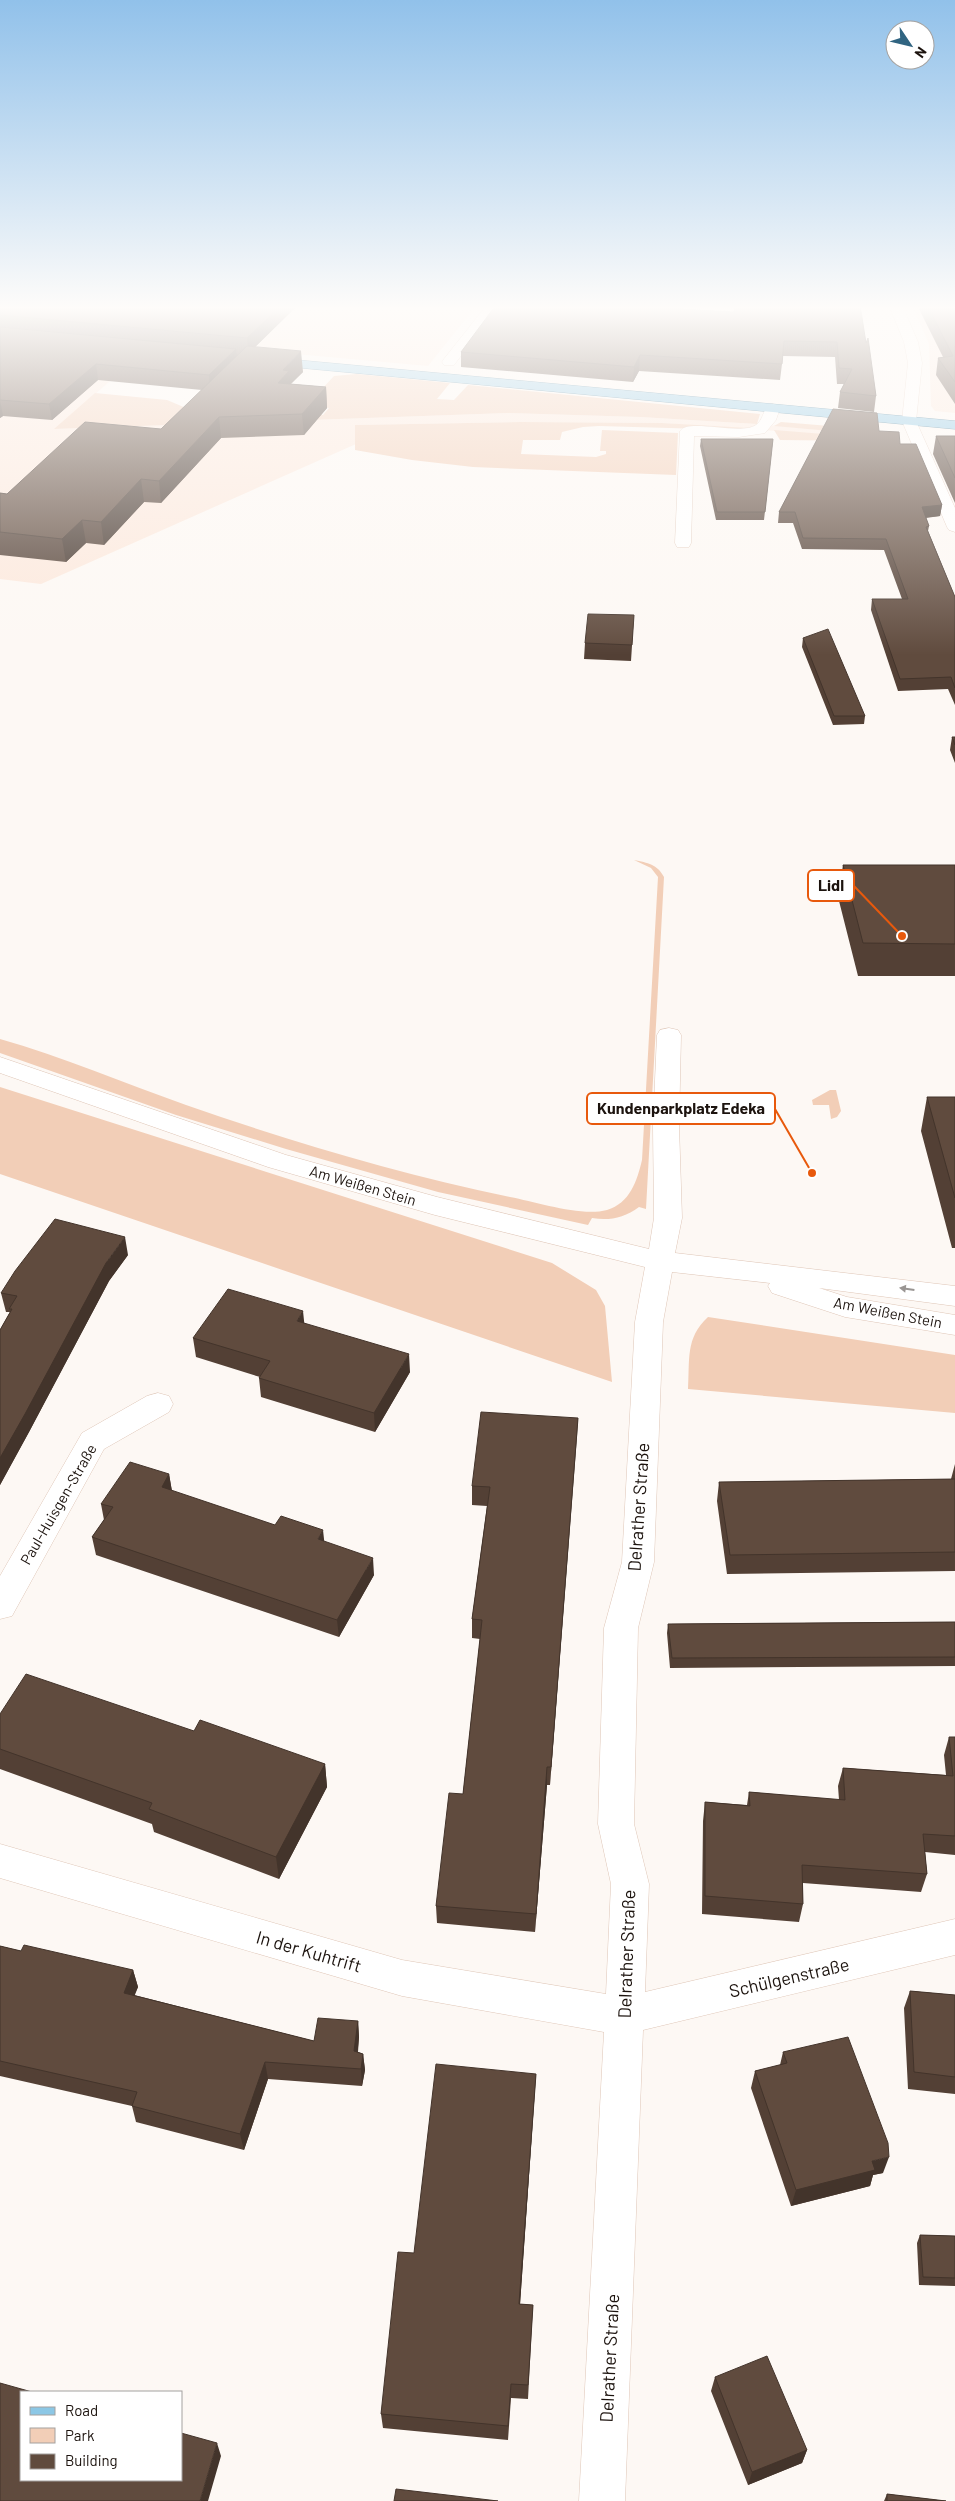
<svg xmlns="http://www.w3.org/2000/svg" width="955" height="2501" viewBox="0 0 955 2501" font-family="Barlow,sans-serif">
<rect width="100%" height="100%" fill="#fdf8f4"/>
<path fill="#fce8dc" d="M0,305H477L428,366L0,327Z
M912,305H955V413L935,411L931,406L929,344Z
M0,343L139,356L55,429L508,413L640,417L757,424L874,435V438L662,423L521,422L355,425L356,444L41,584L0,579Z"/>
<path fill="#f2ceb7" d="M357,374L450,383L437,399L454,400L468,385L760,414L757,424L640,417L508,413L54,429L95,393L167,400L186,408L323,415L329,408L307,405L334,376Z
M521,422L662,423L749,428L739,430L599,426L583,427L562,432L560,440H523L521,454L596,457L606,454V451H600L602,430L678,433L676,475L473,467L412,460L355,450V425Z
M781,422L854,428L874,435L774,426Z
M774,430L874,438L875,441L780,440Z
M634,860C648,863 657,864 664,877L646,1209L639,1207C624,1218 609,1221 592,1218L588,1225L438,1192L286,1149L176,1115L0,1053V1039C63,1057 124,1083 186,1105C292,1142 400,1174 510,1197C537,1202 581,1217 607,1210C630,1203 637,1181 642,1160L658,877L651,868Z
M0,1087L552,1263L596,1290L605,1306L612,1382L0,1174Z
M830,1090H836L841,1111L837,1117L831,1119L829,1105H813L812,1100Z
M708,1317L955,1355V1413L688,1389C690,1360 685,1338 708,1317Z"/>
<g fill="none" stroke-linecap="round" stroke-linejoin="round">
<defs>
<path id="minor" d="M487,305H500L454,365H444L442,362L444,359Z
M773,404L780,408L776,420L765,433L739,437L694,436L691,543L689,547H677L675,543L680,431C689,418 740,436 756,425C763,420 763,411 768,405Z
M669,1028L678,1030L681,1035L679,1126L682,1218L675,1253L955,1286V1306L819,1288L847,1297L955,1315V1335L845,1317L772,1293L768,1286L770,1283L672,1272L663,1322L654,1562L638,1628L634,1824L649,1884L645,1992L955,1919V1955L643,2030L625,2501H579L604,2032L402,1996L0,1878V1844L402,1960L606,1994L611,1884L598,1824L604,1628L622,1562L635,1322L645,1267L435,1215L268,1167L0,1073V1057L286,1155L437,1197L649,1249L654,1218L653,1126L657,1035L660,1030Z
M158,1393L169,1396L173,1404L169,1412L104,1449L12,1616L0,1619V1576L82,1433L147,1396Z"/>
<path id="tertiary" d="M889,305H902L918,342L922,363L916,421L955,508V532L949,530L947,527L902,421L908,363L904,342Z"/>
<path id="primary" d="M264,357L955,421V429L259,364L257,361L259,358Z"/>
</defs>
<use href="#minor" stroke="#dfc6b7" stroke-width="1"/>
<use href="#tertiary" stroke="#dfc6b7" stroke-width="1"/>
<use href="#primary" stroke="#336f8e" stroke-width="1"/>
<use href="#minor" fill="#fff" fill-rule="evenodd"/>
<use href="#tertiary" fill="#fff" fill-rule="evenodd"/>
<use href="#primary" fill="#8cc7e5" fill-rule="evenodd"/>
</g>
<path fill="#534035" d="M0,305H298L255,347L303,372L291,384L326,387L327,408L304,435L221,438L161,503L144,502L104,545L86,543L66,562L0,555V493L7,494L161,429L202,390L98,380L52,420L3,416L0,418Z
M917,305H955V404L936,375L938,358L943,357Z
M663,306V308L866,343L876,396L874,412L838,408L840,392L844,384H837L835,357L783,356L780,380L639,371L633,382L461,367V352Z
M879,431L900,444L942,505L940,516L926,518L929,526L928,531L955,597V705L948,689L898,691L871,610L872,599H902L884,550L802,549L793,523H778L779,512Z
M936,436H955V503L933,454Z
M701,439H773L764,520H716L700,446Z
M634,615L631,661L584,659L585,643Z
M803,638L865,716L864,724L833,725L802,647Z
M952,737H955V763L950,750Z
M843,865H955V976H858L838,897Z
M927,1097H955V1248H952L921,1131Z
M128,1255L109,1281L29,1432L0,1485V1330L10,1312H6L1,1293Z
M304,1323L410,1372L375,1432L261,1397L259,1378L260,1377L196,1357L193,1338Z
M578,1418L550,1785H547L535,1932L437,1923L436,1906L463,1794L480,1639L472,1638V1619L487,1506L472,1505V1486Z
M955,1464V1571L727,1574L717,1501L719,1482L951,1479Z
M169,1474L172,1491L324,1542L374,1575L339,1637L96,1555L92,1537L104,1520L101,1504Z
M955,1622V1666L670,1668L667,1633L668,1624Z
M0,1714L194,1731L325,1764L327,1787L279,1879L154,1832L152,1824L0,1769Z
M949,1737H955V1855L925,1852L927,1874L921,1892L803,1883V1904L799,1922L702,1914L703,1821L705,1802L747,1805L749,1792L839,1800L838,1786L843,1768L946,1775L944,1755Z
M0,1946L21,1951L133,1970L138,1987L134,1995L314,2041L358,2021L359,2037L358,2052L363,2054L365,2070L362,2086L268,2079L244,2150L136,2122L132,2106L0,2076Z
M910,1991L955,1995V2094L908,2089L904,2008Z
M783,2052L883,2173L873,2175L870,2186L791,2206L751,2088L755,2071L780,2065Z
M536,2074L520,2304L533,2305L528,2399L511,2398L508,2440L383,2428L381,2414L414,2253Z
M920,2235L955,2236V2286L919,2285L917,2243Z
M715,2377L807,2450L802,2463L748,2485L711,2391Z
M887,2494L946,2501H884Z"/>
<path fill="#43342b" d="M282,305H298L249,353L247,338Z
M236,349L238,364L210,391L209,375Z
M301,351L303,372L290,384L278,383L283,370Z
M640,355L639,371L633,382L634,367Z
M96,364L98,380L52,420L49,404Z
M326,387L327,408L304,435L302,414Z
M0,400L3,416L0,418Z
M219,417L221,438L161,503L159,481Z
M141,479L144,502L104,545L101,522Z
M942,505L940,516L920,518L922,507Z
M82,520L86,543L66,562L62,539Z
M125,1237L128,1255L109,1281L29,1432L0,1485V1458L106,1263Z
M303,1311L305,1330L297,1321Z
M409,1354L410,1372L375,1432L374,1413Z
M578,1418L577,1436L550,1785L551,1767Z
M169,1474L172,1492L162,1487Z
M323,1530L325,1548L318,1539Z
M373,1558L374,1575L339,1637L337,1620Z
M325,1764L327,1787L279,1879L276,1857Z
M547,1767V1785L535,1932L536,1914Z
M133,1970L138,1987L129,2010L124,1993Z
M358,2021L359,2037L356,2068L354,2051Z
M363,2054L365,2070L362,2086L361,2069Z
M265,2062L268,2079L244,2150L240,2134Z
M536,2074L535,2090L519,2319V2304Z
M889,2157L883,2173L873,2175L870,2186L791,2206L796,2190L872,2161Z
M217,2443L221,2456L208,2501H200Z
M807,2450L802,2463L748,2485L752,2472Z"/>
<path fill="#604b3e" stroke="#43342b" d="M0,305H282L247,338L0,315Z
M496,305H649L663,306L662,308L734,312L736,305H860L866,343L868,338L876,396L840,392L852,369L839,368L837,342L784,341L782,364L640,355L634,367L461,352Z
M927,305H955V382L938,358L953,356Z
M0,327L236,349L209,375L96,364L49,404L0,400Z
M247,346L301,351L283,370L289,371L278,383L326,387L302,414L219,417L159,481L141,479L101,522L82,520L62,539L0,532V493L7,494L85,422L161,429Z
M833,409L877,413L879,431L899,432L900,444H916L942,505L922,507L929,526L926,527L955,597V688L951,677L900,679L872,599H908L886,539L803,538L795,512H779Z
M936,436H955V478Z
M701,439H773L765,512H717Z
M588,614L634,615L632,645L585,643Z
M828,629L865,716H834L803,638Z
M952,737H955V745Z
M843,865H955V944L863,943Z
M927,1097H955V1198Z
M55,1219L125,1237L106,1263L25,1414L0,1458V1330L12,1309H9L17,1296L1,1293L15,1271Z
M228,1289L303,1311L297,1321L409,1354L374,1413L259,1378L270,1361L193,1338Z
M481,1412L578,1418L551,1767H547L536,1914L436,1906L449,1793L463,1794L482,1620L472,1619L490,1487L472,1486Z
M130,1462L169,1474L162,1487L275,1525L281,1516L323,1530L318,1539L373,1558L337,1620L92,1537L113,1507L101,1504Z
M955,1479V1552L730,1555L719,1482Z
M955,1622V1657L672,1658L668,1624Z
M26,1674L194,1731L200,1720L325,1764L276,1857L149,1809L152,1803L0,1749V1714Z
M949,1737H955V1836L923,1834L927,1874L802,1865L803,1904L705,1896V1802L750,1806L749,1792L845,1800L843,1768L953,1776Z
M24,1945L133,1970L124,1993L314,2041L318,2018L358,2021L354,2051L363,2054L361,2069L265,2062L240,2134L132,2106L137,2092L0,2061V1946L21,1951Z
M910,1991L955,1995V2077L914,2072Z
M848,2037L888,2143L889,2157L872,2161L875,2170L796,2190L755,2071L787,2063L783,2052Z
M436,2064L536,2074L519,2304L533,2305L528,2385L511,2384L508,2426L381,2414L398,2252L414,2253Z
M920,2235L955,2236V2278L923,2277Z
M767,2356L807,2450L752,2472L715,2377Z
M0,2383L32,2392H21V2480H181V2433L217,2443L200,2501H0Z
M396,2489L498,2501H394Z
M887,2494L946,2501H887Z"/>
<defs><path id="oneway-solid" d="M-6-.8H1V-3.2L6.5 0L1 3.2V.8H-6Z" transform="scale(1.25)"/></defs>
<use fill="#999593" href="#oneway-solid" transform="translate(907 1289) rotate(-172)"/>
<linearGradient id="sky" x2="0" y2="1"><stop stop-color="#91c1ea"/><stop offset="0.47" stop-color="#fefcfa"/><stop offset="1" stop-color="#fefcfa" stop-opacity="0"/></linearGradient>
<rect width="955" height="655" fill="url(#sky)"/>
<g text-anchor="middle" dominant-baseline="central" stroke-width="5" stroke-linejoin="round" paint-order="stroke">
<g font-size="15" fill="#1c130e" stroke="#fff">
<text transform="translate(363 1185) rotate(16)">Am Weißen Stein</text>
<text transform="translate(888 1312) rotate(11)">Am Weißen Stein</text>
<text transform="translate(58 1504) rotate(-60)">Paul-Huisgen-Straße</text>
</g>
<g font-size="18" fill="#1c130e" stroke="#fff">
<text transform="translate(638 1507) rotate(-86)">Delrather Straße</text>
<text transform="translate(309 1951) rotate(16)">In der Kuhtrift</text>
<text transform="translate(626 1954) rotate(-88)">Delrather Straße</text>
<text transform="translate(789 1977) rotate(-13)">Schülgenstraße</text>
<text transform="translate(609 2358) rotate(-87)">Delrather Straße</text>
</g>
</g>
<path fill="none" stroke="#e8590c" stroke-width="2" d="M902 936L854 886M812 1173L775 1109"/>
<g fill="#e8590c" stroke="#fff" stroke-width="2">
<circle cx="902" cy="936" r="5"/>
<circle cx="812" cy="1173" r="5"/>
</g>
<g fill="#fff" stroke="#e8590c" stroke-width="2">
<rect x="808" y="870" width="46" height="31" rx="5"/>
<rect x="587" y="1093" width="188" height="31" rx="5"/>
</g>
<g font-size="16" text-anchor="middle" font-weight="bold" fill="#1c130e">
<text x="831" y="891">Lidl</text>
<text x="681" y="1114">Kundenparkplatz Edeka</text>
</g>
<rect x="20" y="2391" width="162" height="90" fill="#ffffff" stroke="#a4a19f"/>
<rect x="30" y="2407" width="25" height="8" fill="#8cc7e5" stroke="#a4a19f"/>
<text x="65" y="2416" font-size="15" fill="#1c130e">Road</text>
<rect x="30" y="2428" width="25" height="15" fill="#f2ceb7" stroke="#a4a19f"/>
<text x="65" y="2441" font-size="15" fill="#1c130e">Park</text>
<rect x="30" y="2454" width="25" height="15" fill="#604b3e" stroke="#a4a19f"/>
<text x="65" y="2466" font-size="15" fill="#1c130e">Building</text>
<g transform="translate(910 45) rotate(125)"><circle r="24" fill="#ffffff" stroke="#a4a19f"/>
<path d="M0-4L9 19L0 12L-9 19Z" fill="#306481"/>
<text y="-8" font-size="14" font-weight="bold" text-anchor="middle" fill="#1c130e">N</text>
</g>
</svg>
